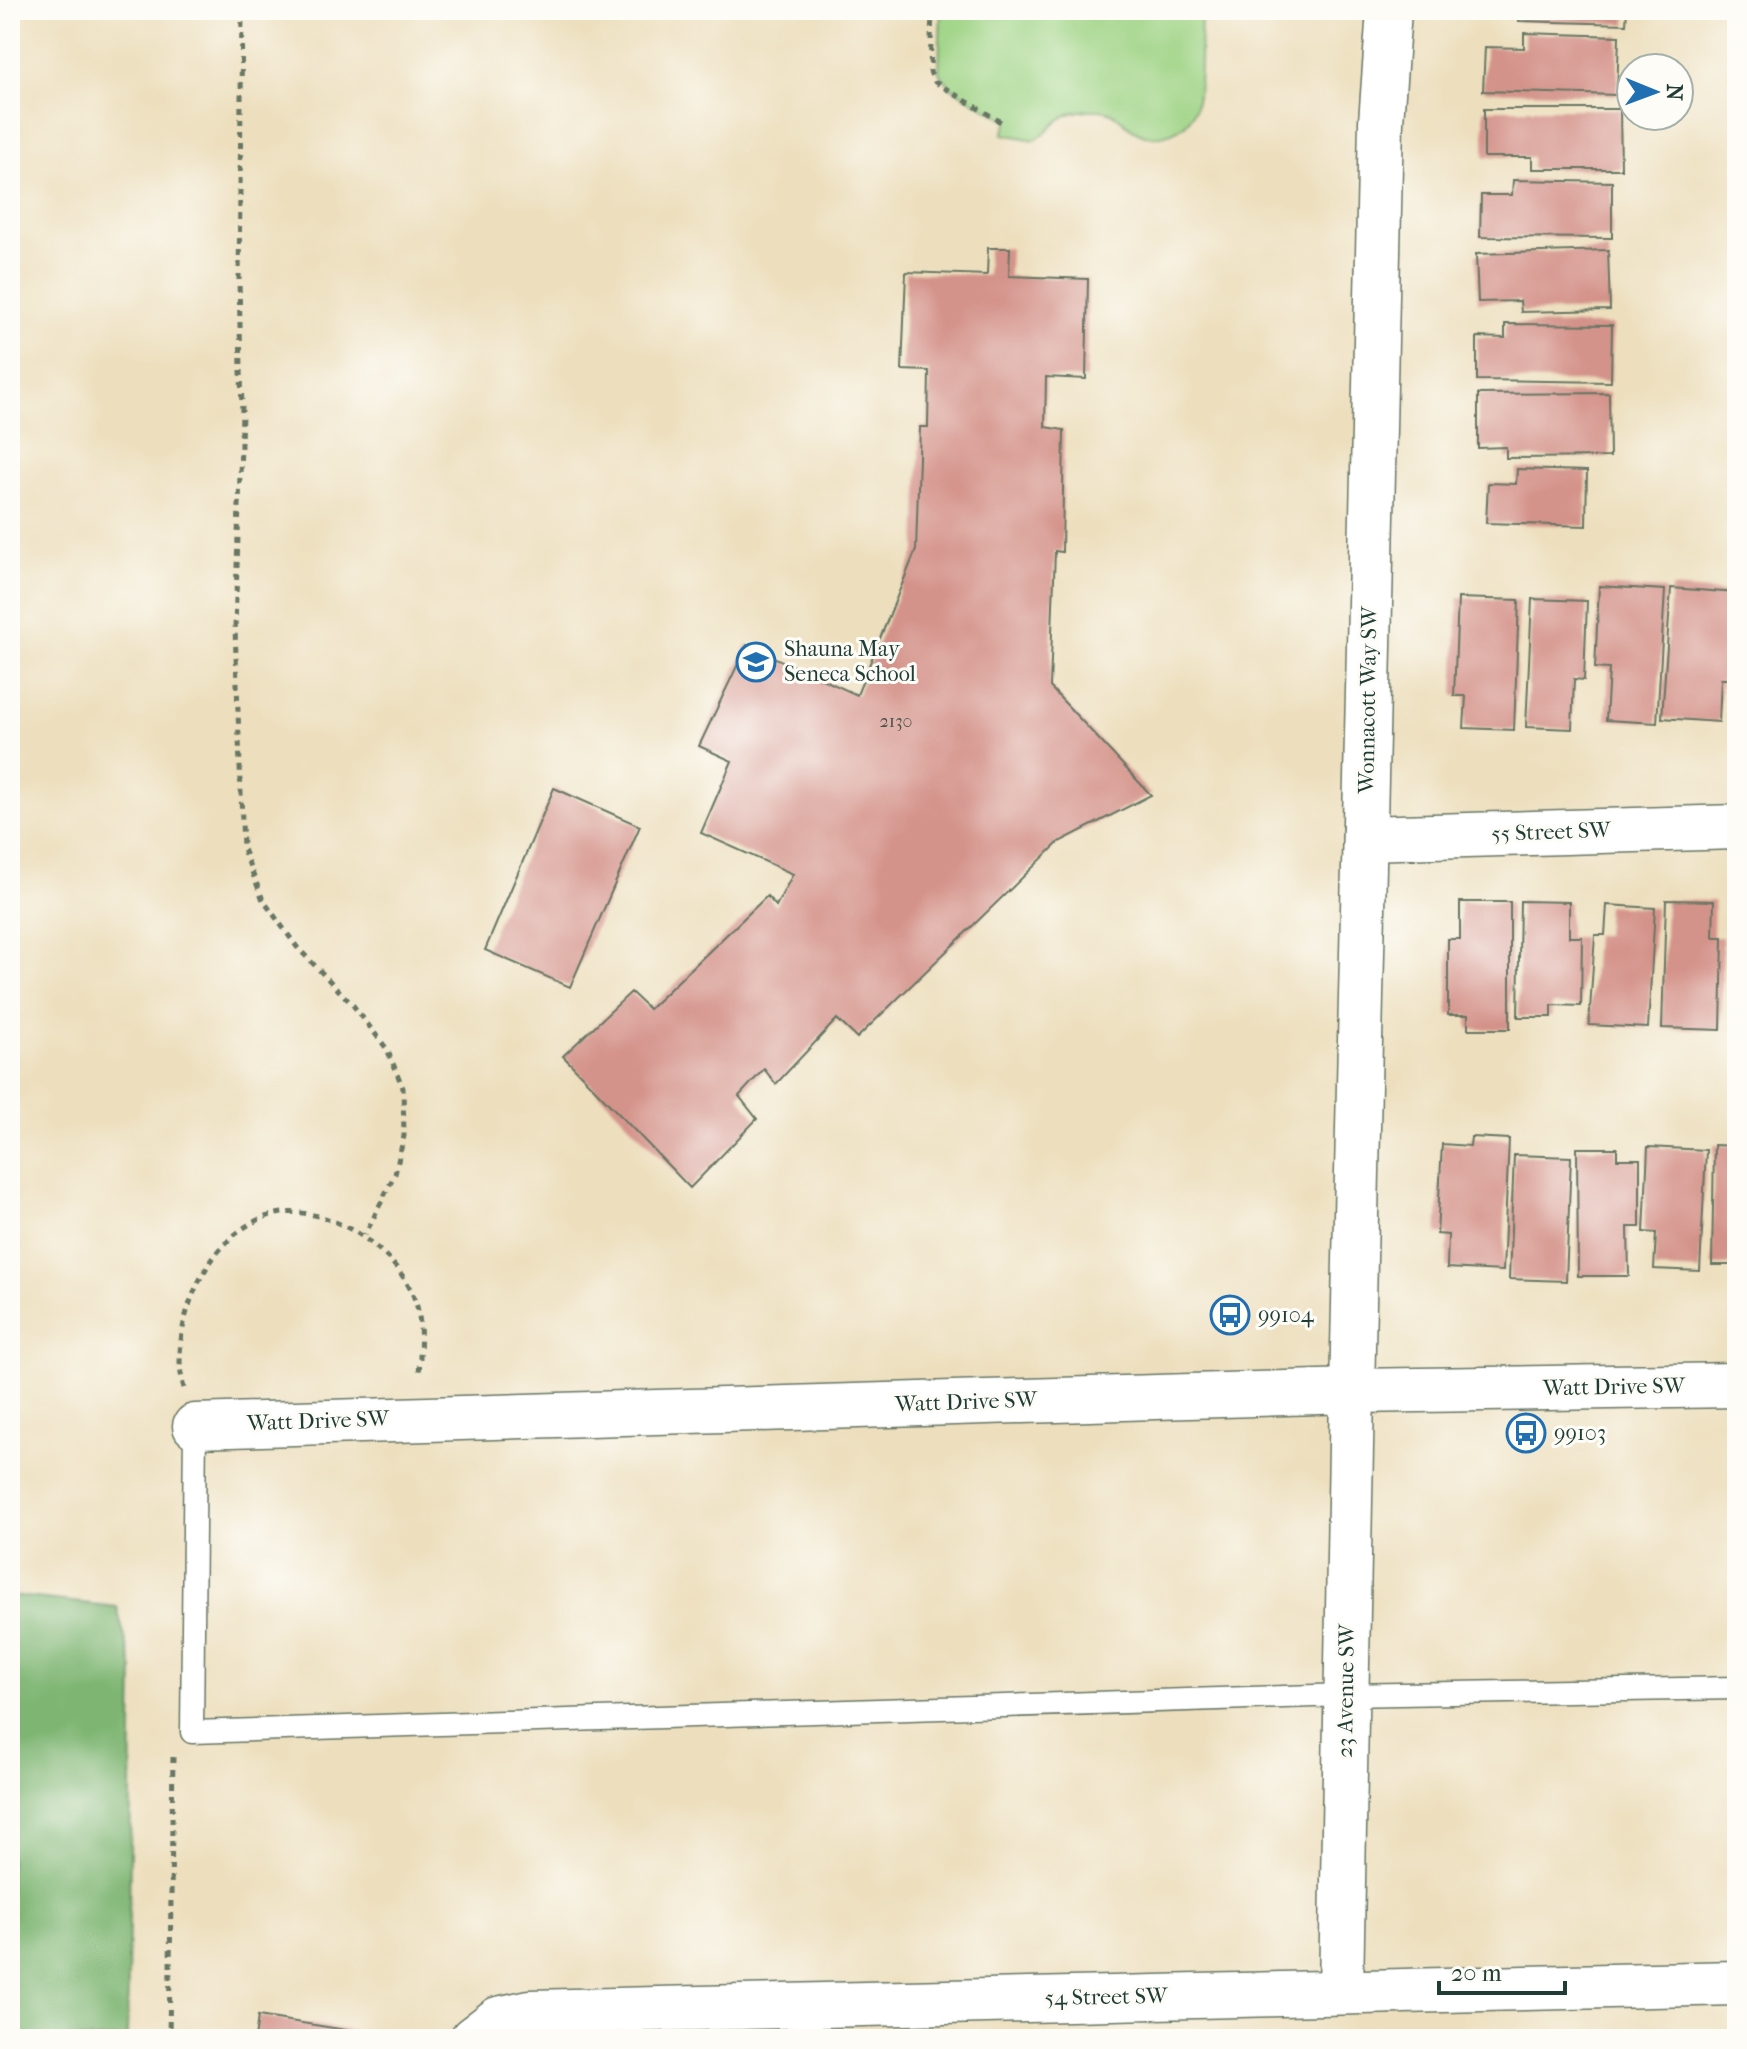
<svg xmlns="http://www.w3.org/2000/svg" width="1747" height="2049" viewBox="0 0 1747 2049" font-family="'IM FELL French Canon',serif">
<rect width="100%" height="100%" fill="#fdfcf7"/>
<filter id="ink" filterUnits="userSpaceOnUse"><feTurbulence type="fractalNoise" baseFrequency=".0125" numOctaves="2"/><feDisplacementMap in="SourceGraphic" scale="16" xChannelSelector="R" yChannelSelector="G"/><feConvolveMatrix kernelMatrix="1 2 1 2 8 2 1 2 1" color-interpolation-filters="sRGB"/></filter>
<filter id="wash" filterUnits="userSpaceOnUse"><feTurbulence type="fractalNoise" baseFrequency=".006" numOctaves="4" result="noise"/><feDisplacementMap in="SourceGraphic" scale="32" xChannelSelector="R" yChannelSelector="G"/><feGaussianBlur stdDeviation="1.8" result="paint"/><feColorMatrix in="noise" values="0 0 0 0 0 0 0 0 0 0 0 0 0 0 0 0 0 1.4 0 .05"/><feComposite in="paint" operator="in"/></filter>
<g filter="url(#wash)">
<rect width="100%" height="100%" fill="#eddfbe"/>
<path fill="#9ed384" stroke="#5e885c" stroke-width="2" d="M941,10H1201C1200,32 1202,98 1193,114C1184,132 1158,142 1140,133C1114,121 1120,105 1080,111C1052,116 1052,134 1034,140L1003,134L1008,121L953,89L939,73Z"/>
<path fill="#7eb572" stroke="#4e7953" stroke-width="2" d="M10,1595L117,1607L133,1669L127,2039H10Z"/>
<g id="blocks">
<path fill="#d4938a" d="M1519,10H1627L1626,24L1519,21Z
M1524,33L1619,36L1617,95L1483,91L1485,47L1524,48Z
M1484,109H1620L1621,169H1532V157H1484Z
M1513,180L1612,182V238L1480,237L1481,195H1512Z
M988,248H1010L1009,276L1088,279L1086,379L1046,377L1045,427L1064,430L1062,552L1055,551L1050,687L1151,795L1059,842L857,1038L837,1019L776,1084L764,1069L739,1096L757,1119L690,1188L563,1056L631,992L649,1009L767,896L776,906L793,874L701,833L732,761L699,746L747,645L857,695L916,550L920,427H928L929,371L902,370L906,272L987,275Z
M1608,250L1610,310L1521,312L1520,301L1478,302L1476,254Z
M1505,324L1612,325L1611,382L1477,380V337L1505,338Z
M1609,393L1610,457L1506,458V447L1478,448V394Z
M1517,469L1587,471L1586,526L1486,523L1488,483L1516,484Z
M1599,586L1665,590L1657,723L1606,720L1609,669L1595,668Z
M1671,588L1737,593L1733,679H1721L1719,722L1662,718Z
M1458,598L1519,600L1514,730L1464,728L1466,696H1454Z
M1532,599L1587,601L1584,680L1574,679L1572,729L1526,727Z
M554,788L640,826L570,987L485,950Z
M1666,900L1714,901L1713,937H1723L1721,1030L1662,1028Z
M1520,901L1569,902V937H1582L1581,1006L1552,1005V1017H1518Z
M1460,902H1510V1029H1468V1015H1448V939H1460Z
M1607,905L1655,908L1648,1028L1589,1025L1595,935H1605Z
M1471,1137L1509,1139L1503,1271L1447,1268L1448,1235L1437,1234L1442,1144L1470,1146Z
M1714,1145L1737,1146V1265H1712Z
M1648,1147L1706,1150L1700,1271L1654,1269L1656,1233L1644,1232Z
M1577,1148H1617V1159H1640V1227H1628L1629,1276H1578Z
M1514,1155L1571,1157L1566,1281L1509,1279Z
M258,2016L365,2033L364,2039H255Z"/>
</g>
</g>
<g filter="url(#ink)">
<use href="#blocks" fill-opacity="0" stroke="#677664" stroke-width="2"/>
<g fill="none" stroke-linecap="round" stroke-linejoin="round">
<defs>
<path id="service" d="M195,1426L192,1732L1346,1695L1737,1688"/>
<path id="minor" d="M1365,838L1737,827
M1341,1991L1352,1391
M472,2039L498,2019L530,2012L1737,1983"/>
<path id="tertiary" d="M1352,1391L1381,122L1389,10
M195,1426L1352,1391L1737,1385"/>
</defs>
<use href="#service" stroke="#677664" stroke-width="25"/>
<use href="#minor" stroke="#677664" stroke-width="47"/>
<use href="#tertiary" stroke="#677664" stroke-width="47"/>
<path stroke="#677664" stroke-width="5" stroke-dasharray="6 6" stroke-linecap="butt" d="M242,10L239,280L242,413L235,628L243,849L263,900L297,947L352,1004L387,1049L403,1088L404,1136L395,1174L365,1235
M932,10L930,72L935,82L1001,122
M184,1388C166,1325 211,1222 282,1213C335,1207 400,1253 416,1303C423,1326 420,1352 419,1376
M169,2039L173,1756"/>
<use href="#service" stroke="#fff" stroke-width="22"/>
<use href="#minor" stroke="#fff" stroke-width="44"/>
<use href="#tertiary" stroke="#fff" stroke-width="44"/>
</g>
</g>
<defs>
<symbol id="school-ring" viewBox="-11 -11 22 22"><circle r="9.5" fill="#fdfcf7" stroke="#1f6fb2" stroke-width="1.5"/><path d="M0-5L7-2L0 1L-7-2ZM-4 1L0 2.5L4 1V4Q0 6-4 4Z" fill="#1f6fb2"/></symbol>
<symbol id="bus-ring" viewBox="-11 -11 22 22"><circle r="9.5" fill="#fdfcf7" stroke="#1f6fb2" stroke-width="1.5"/><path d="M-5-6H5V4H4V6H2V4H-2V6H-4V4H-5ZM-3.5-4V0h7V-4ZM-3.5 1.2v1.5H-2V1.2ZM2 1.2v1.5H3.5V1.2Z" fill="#1f6fb2"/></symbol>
</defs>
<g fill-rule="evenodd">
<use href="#school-ring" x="734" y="640" width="44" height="44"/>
<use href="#bus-ring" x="1208" y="1293" width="44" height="44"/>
<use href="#bus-ring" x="1504" y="1411" width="44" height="44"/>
</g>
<g text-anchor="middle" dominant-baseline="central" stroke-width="6" stroke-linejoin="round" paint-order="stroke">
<g font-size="18" fill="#4c524a">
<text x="896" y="721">2130</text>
</g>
<g font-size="22" fill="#1f3d34" stroke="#fdfcf7" text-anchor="start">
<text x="784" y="649">Shauna May<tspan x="784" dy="25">Seneca School</tspan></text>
<text x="1258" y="1315">99104</text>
<text x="1554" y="1433">99103</text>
</g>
<g font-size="22" fill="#1f3d34" stroke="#fdfcf7">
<text transform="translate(1368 700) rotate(-89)">Wonnacott Way SW</text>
<text transform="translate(1551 832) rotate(-2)">55 Street SW</text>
<text transform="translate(1614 1387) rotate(-1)">Watt Drive SW</text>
<text transform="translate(966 1402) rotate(-2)">Watt Drive SW</text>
<text transform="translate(318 1421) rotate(-2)">Watt Drive SW</text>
<text transform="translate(1346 1691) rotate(-89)">23 Avenue SW</text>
<text transform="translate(1106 1997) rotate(-1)">54 Street SW</text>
</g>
</g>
<rect width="1747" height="2049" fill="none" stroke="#fdfcf7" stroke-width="40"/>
<g transform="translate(1655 92) rotate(91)"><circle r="38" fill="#fdfcf7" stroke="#a4b0a9" stroke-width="2"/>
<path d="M0-6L14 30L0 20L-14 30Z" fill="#1f6fb2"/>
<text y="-12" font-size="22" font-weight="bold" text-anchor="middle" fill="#1f3d34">N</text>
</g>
<path d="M1439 1981v12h126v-12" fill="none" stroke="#1f3d34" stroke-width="4"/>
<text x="1451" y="1981" font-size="24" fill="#1f3d34" stroke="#fdfcf7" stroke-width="6" paint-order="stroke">20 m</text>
</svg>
